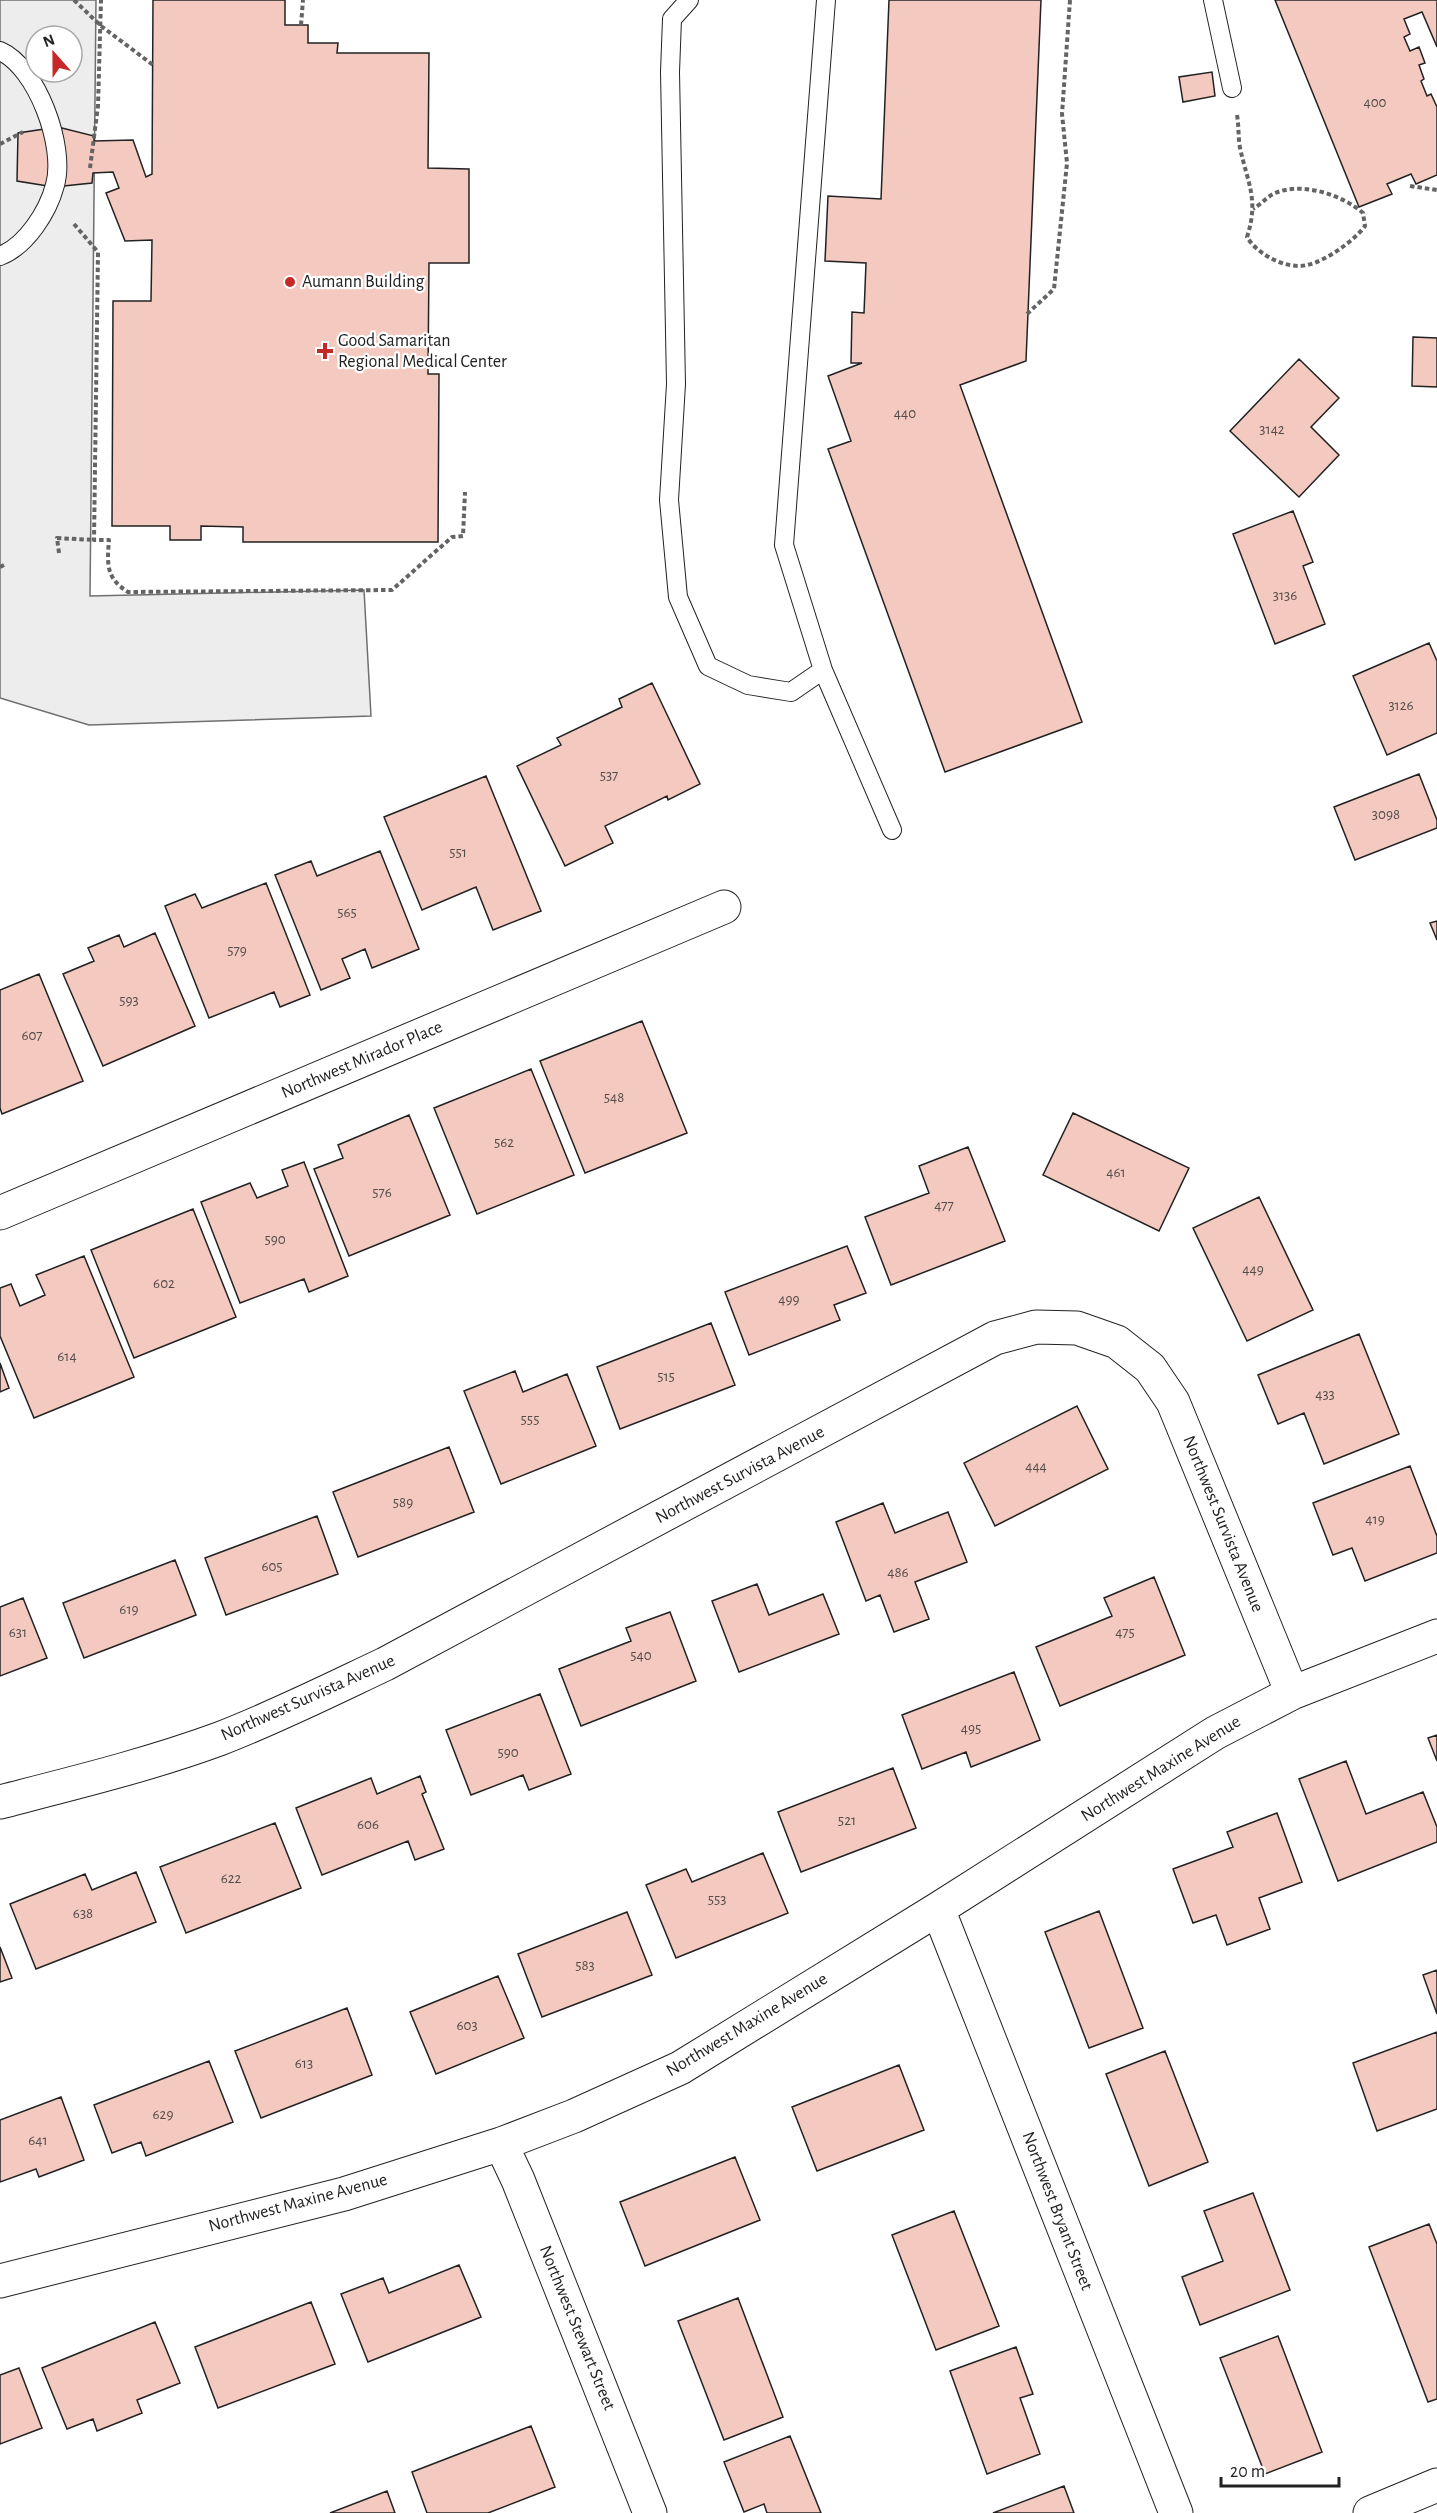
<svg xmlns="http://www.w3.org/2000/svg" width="1437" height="2513" viewBox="0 0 1437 2513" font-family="'Alegreya Sans',sans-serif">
<rect width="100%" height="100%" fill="#fff"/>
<path fill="#ededed" stroke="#6f6f6f" stroke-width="1.5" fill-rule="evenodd" d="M0,0H96L90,596L364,590L371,716L89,725L0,698ZM36,36H72V72H36Z"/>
<path fill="#f3c9c0" stroke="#222" stroke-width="1.5" d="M153,0H285V25H308V43H338L337,53H429L428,168L469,169V263H429L428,374H439L438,542H243V527L201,526V540H170V526H112L113,301H151L152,240L125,241L106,193L119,188L113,172L93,173L92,183L54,187L17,181L18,133L58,127L94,136V141L133,140L146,177L152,174Z
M889,0H1041L1026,361L960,385L1082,722L945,772L828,449L851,441L828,376L862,363H851L852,312L864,313L866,263L825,261L828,196L881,199Z
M1275,0H1437V47L1422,12L1404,19L1410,34L1404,37L1410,51L1419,47L1425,63L1419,65L1424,79L1421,81L1427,96L1431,94L1437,107V175L1416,184L1411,174L1387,184L1392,194L1359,207Z
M1212,72L1215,96L1183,102L1179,77Z
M1413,337L1437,338V387L1412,386Z
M1299,359L1339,398L1311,427L1339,455L1299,497L1230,431Z
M1293,511L1313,562L1303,566L1325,624L1275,644L1233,534Z
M1429,643L1437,661V733L1387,755L1353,676Z
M652,683L700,784L668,800L667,796L605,826L613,843L565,866L517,766L561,745L557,738L622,707L619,699Z
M1419,774L1437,820V828L1355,860L1334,807Z
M486,776L541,911L493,930L476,887L422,910L384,817Z
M380,851L419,949L372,968L365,949L342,959L350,978L321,990L275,875L311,861L317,876Z
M266,883L310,995L280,1007L274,992L209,1018L165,906L195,894L202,908Z
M1437,921V940L1430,923Z
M155,933L195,1026L103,1066L63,974L94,961L88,948L119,935L124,947Z
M39,974L83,1081L2,1114L0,1108V990Z
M642,1021L687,1133L585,1173L540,1061Z
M531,1069L574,1175L477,1214L434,1108Z
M1073,1113L1189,1168L1159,1231L1043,1175Z
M409,1115L450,1215L349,1256L314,1169L343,1158L338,1145Z
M968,1147L1005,1241L891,1285L865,1217L929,1193L919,1166Z
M304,1162L348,1276L309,1292L304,1279L240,1303L201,1202L250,1183L257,1198L288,1186L282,1170Z
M1259,1197L1313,1310L1247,1341L1193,1228Z
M193,1209L236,1317L134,1358L91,1250Z
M847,1246L866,1293L834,1305L840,1320L749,1355L725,1292Z
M84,1256L134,1377L34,1418L0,1336V1288L11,1284L20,1306L45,1295L36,1275Z
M711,1323L735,1385L620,1429L597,1367Z
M1359,1334L1399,1434L1324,1464L1304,1413L1278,1424L1258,1375Z
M0,1363L9,1388L0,1392Z
M515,1371L523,1392L567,1374L596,1446L501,1484L464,1391Z
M1077,1406L1108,1469L995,1526L964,1463Z
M449,1447L474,1512L358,1557L333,1492Z
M1410,1466L1437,1536V1553L1365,1581L1352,1548L1333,1555L1313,1503Z
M883,1503L895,1533L948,1512L967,1562L915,1582L929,1619L894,1632L880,1595L866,1601L836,1522Z
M317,1516L338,1574L226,1615L205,1558Z
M175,1560L196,1615L84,1658L63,1603Z
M1154,1577L1185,1655L1060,1706L1036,1647L1112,1616L1104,1598Z
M757,1584L769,1615L823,1594L839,1634L739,1672L712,1601Z
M23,1598L47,1658L0,1676V1607Z
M670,1612L696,1681L581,1726L559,1669L631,1641L626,1628Z
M1014,1672L1040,1740L971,1767L966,1752L922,1769L902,1715Z
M540,1694L571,1774L529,1790L523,1775L471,1795L446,1730Z
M1437,1735V1761L1428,1738Z
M1346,1761L1366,1814L1423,1792L1437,1827V1842L1338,1881L1299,1779Z
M893,1768L916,1828L801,1872L778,1812Z
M420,1776L426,1792L422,1794L444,1849L415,1860L408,1841L322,1875L296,1808L371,1778L377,1794Z
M1277,1813L1302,1882L1259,1898L1270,1929L1227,1945L1216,1915L1193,1923L1173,1869L1233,1847L1227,1832Z
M275,1823L301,1888L186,1933L160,1867Z
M763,1853L788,1913L676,1958L646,1885L686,1869L692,1882Z
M136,1872L156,1922L36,1969L10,1904L85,1874L92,1890Z
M1099,1911L1143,2028L1089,2048L1045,1932Z
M627,1912L652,1975L542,2017L518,1954Z
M0,1947L12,1978L0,1982Z
M1437,1970V2014L1423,1975Z
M498,1976L524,2038L436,2074L410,2012Z
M347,2008L372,2075L261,2118L235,2051Z
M1437,2032V2109L1377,2131L1353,2063Z
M1165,2051L1208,2162L1149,2186L1106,2074Z
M209,2061L233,2122L146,2156L141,2142L112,2153L94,2105Z
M899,2065L924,2130L817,2171L792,2107Z
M61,2097L84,2160L39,2177L36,2169L0,2182V2120Z
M735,2157L760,2220L645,2266L620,2202Z
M1253,2193L1290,2290L1200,2325L1182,2277L1223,2261L1204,2211Z
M954,2211L999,2326L936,2350L892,2235Z
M1429,2224L1437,2244V2399L1428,2402L1369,2247Z
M459,2265L481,2317L368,2362L341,2294L383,2278L389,2293Z
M738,2298L783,2417L724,2440L678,2321Z
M311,2302L335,2364L218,2408L195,2347Z
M155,2322L180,2383L137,2400L142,2413L97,2431L93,2419L67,2429L42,2368Z
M1278,2336L1322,2452L1265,2474L1220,2358Z
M1016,2347L1033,2394L1020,2398L1040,2454L987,2474L950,2371Z
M19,2368L42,2428L0,2444V2375Z
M531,2426L555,2487L488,2513H427L412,2472Z
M790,2436L821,2513H767L764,2504L744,2512L724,2462Z
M1064,2486L1074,2513H993Z
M387,2491L395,2513H330Z"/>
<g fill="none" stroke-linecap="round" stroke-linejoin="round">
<defs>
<path id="service" d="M689,0L672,19L670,72L676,384L669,500L678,597L708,666L748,685L791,692L823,670
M826,0L784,545L823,670L892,830
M1213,0L1232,88
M0,51C37,67 66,147 55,185C48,212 26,246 0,256"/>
<path id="minor" d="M0,1213L724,907
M0,1802C74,1783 148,1765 219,1739C276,1717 330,1690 385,1664L995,1338L1036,1327L1077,1328L1117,1342L1150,1368L1173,1402L1292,1693
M938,1909L1176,2513
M501,2144L518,2180L650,2513
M0,2281L344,2194L501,2144L574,2116L680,2068L938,1909L1215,1733L1292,1693L1437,1636
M1370,2513L1437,2485"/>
</defs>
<use href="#service" stroke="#222" stroke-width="20"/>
<use href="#minor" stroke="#222" stroke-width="35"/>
<path stroke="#646464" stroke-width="4" stroke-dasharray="4.5 3" stroke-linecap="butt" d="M74,0L101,26L153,65
M301,25L303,0
M1237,115C1239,126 1238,137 1240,148C1248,184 1259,200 1247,237C1257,254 1286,270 1307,265C1326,261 1354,241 1365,226L1363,213C1341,194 1300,181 1273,194C1266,198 1260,205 1253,209
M0,144L23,132
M90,168L98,106L101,0
M1410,186L1437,190
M74,224L98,252L94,540H109C107,565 106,578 128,592L392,590L452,537L463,536L465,492
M1027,314L1054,289L1067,163L1062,114L1070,0
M59,553L57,538L94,540
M0,567L4,565"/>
<use href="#service" stroke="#fff" stroke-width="18"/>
<use href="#minor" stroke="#fff" stroke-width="33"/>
</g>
<g fill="#c62828" stroke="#fff" stroke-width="2">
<circle cx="290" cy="282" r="6"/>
<path d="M322 342h6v6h6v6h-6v6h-6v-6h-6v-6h6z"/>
</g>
<g text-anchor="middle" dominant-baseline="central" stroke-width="4.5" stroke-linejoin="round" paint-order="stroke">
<g font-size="15" fill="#564c4a">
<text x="1375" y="102">400</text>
<text x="905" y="413">440</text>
<text x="1272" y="429">3142</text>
<text x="1285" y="595">3136</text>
<text x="1401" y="705">3126</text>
<text x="609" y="775">537</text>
<text x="1386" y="814">3098</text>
<text x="458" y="852">551</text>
<text x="347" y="912">565</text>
<text x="237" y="950">579</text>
<text x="129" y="1000">593</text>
<text x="32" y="1035">607</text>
<text x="614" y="1097">548</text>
<text x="504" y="1142">562</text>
<text x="1116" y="1172">461</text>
<text x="382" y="1192">576</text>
<text x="944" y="1205">477</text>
<text x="275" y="1239">590</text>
<text x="1253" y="1269">449</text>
<text x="164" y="1283">602</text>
<text x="789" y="1299">499</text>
<text x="67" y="1356">614</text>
<text x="666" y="1376">515</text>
<text x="1325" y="1394">433</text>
<text x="530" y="1419">555</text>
<text x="1036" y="1466">444</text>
<text x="403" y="1502">589</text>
<text x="1375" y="1519">419</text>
<text x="272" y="1566">605</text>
<text x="898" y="1572">486</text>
<text x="129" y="1609">619</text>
<text x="18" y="1632">631</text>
<text x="1125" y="1632">475</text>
<text x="641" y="1655">540</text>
<text x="971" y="1728">495</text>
<text x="508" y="1752">590</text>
<text x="847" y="1820">521</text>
<text x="368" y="1824">606</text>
<text x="231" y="1878">622</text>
<text x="717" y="1899">553</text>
<text x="83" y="1913">638</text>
<text x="585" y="1965">583</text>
<text x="467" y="2025">603</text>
<text x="304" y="2063">613</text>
<text x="163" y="2114">629</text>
<text x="38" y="2140">641</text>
</g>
<g font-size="18" fill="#222" stroke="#fff" text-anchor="start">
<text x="302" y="282">Aumann Building</text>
<text x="338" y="341">Good Samaritan<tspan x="338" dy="21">Regional Medical Center</tspan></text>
</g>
<g font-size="18" fill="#222" stroke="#fff">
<text transform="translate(362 1060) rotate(-23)">Northwest Mirador Place</text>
<text transform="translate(740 1475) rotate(-28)">Northwest Survista Avenue</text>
<text transform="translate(1223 1524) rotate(68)">Northwest Survista Avenue</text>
<text transform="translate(308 1698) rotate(-24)">Northwest Survista Avenue</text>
<text transform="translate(1161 1769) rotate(-32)">Northwest Maxine Avenue</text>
<text transform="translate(747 2025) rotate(-31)">Northwest Maxine Avenue</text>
<text transform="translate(298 2203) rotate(-15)">Northwest Maxine Avenue</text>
<text transform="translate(1057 2211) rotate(69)">Northwest Bryant Street</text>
<text transform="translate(577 2328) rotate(68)">Northwest Stewart Street</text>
</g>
</g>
<g transform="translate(54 54) rotate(339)"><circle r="28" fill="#ffffff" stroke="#a7a7a7" stroke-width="1.5"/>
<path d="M0-4.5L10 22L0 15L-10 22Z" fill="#c62828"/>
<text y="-9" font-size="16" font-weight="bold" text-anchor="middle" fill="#222222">N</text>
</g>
<path d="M1221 2477v9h118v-9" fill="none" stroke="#222222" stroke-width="3"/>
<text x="1230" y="2477" font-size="18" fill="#222222" stroke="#ffffff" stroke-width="4.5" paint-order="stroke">20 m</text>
</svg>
